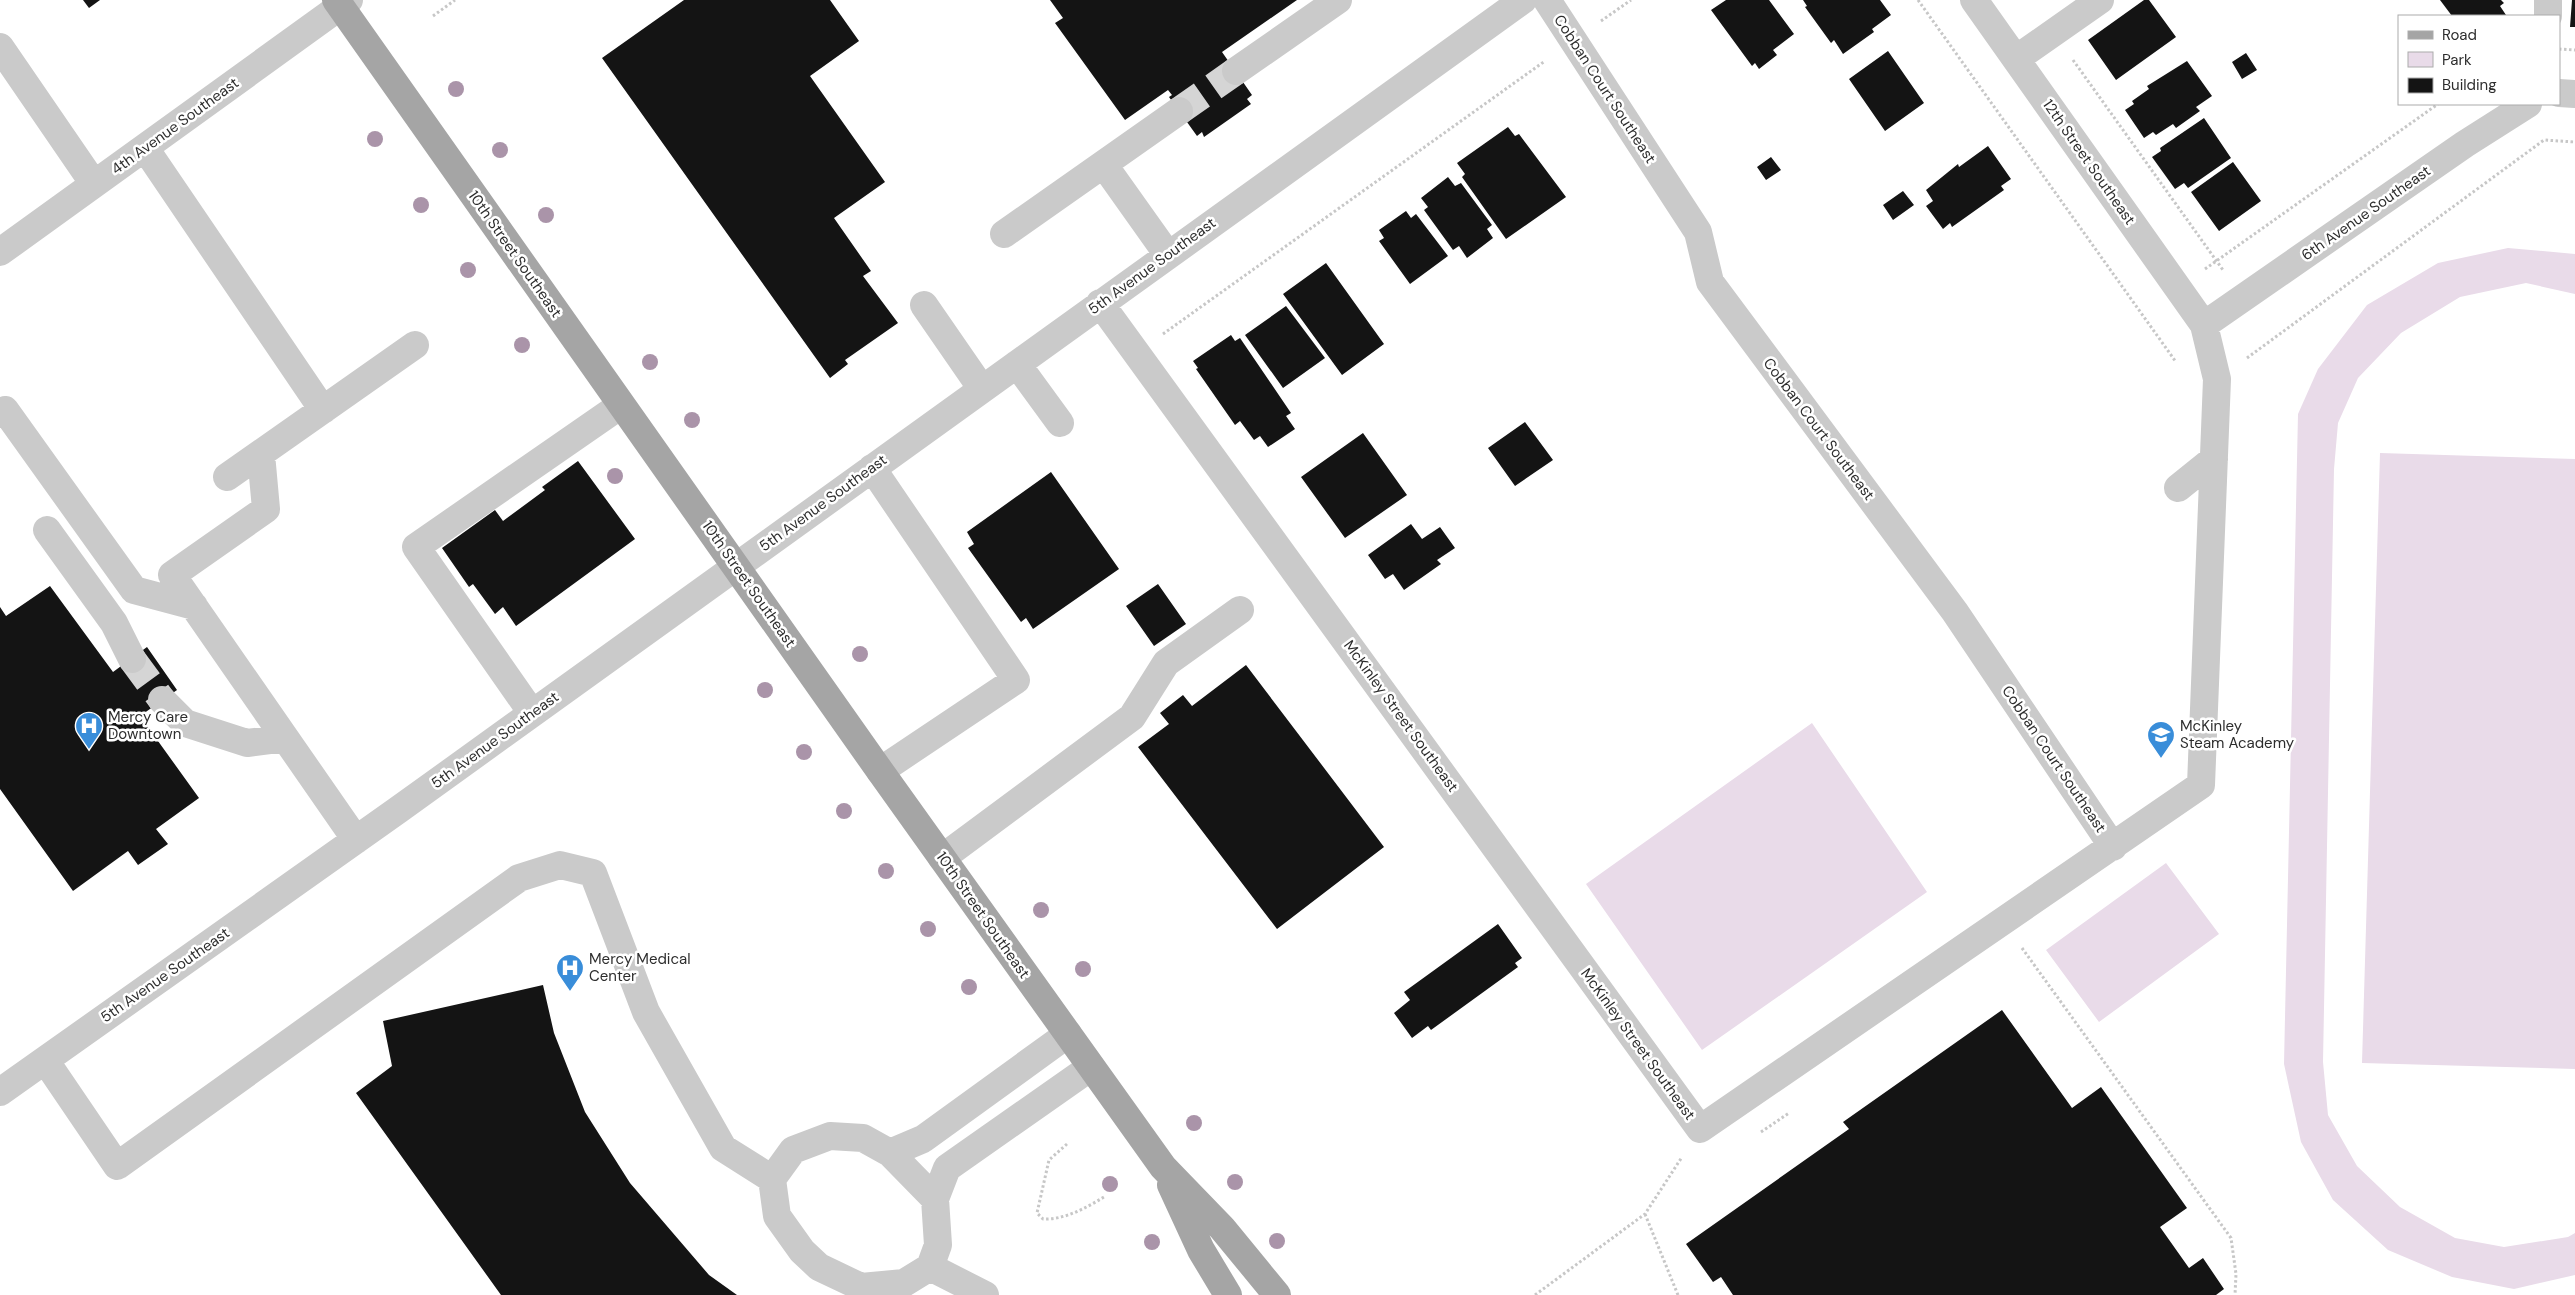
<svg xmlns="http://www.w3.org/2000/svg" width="2575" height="1295" viewBox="0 0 2575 1295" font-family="'DM Sans',sans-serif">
<rect width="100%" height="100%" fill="#fff"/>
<path fill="#e9dbe9" d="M2508,248L2575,254V294L2526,283L2460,297L2401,333L2358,378L2338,423L2334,469L2323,1062L2328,1115L2357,1166L2400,1207L2455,1238L2504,1247L2568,1237L2575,1233V1275L2514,1289L2452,1277L2388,1250L2333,1200L2301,1142L2284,1064L2298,414L2318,369L2367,305L2438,263Z
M2380,453L2575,459V1069L2362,1063Z
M1812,723L1927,892L1702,1050L1586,884Z
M2166,863L2219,934L2099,1022L2046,950Z"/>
<path fill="#141414" d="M83,0H100L89,8Z
M684,0H830L859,41L810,76L885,182L834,218L871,271L863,276L898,323L845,360L848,364L830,378L602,58Z
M1050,0H1297L1222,52L1252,95L1247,99L1251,104L1204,137L1202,132L1197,136L1169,97L1172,95L1168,90L1125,120L1055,23L1063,18Z
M1726,0H1769L1794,34L1773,50L1777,55L1759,69L1755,63L1752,66L1711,10Z
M1803,0H1880L1891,15L1872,29L1874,32L1843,54L1834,40L1831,43L1805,7L1807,6Z
M2144,0H2149L2176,37L2116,80L2088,40Z
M2440,0H2501L2504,3L2500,6L2506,15L2452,16Z
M2572,0H2575V27H2570Z
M1888,51L1924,103L1885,131L1849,79Z
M2246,53L2257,70L2242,79L2232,62Z
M2187,61L2212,96L2196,107L2200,111L2176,128L2173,124L2156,135L2153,132L2144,138L2125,110L2134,104L2132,101L2149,89L2147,86Z
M2204,118L2231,158L2188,188L2184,183L2175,189L2152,157L2161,151L2160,148Z
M1508,127L1515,136L1519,134L1566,197L1506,239L1462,177L1465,174L1457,163Z
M1988,146L2011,179L2001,186L2004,190L1952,227L1950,223L1943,229L1926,206L1933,201L1926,190L1958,164L1959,167Z
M1771,157L1781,170L1766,180L1757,167Z
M2233,162L2261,201L2219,231L2191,192Z
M1448,177L1455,186L1461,183L1492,225L1487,229L1493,238L1467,258L1459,246L1453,250L1424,210L1428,207L1421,198Z
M1903,191L1914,205L1893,220L1883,205Z
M1406,211L1411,218L1416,214L1448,256L1410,284L1379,241L1384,238L1379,230Z
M1326,263L1384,344L1342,375L1283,294Z
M1286,306L1325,358L1283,388L1245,335Z
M1231,335L1235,341L1240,338L1291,413L1286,416L1295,429L1268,447L1260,436L1254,440L1240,421L1235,425L1196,369L1198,368L1193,361Z
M1525,422L1553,460L1515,486L1488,448Z
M1363,433L1407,495L1345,538L1301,477Z
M578,461L635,539L516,626L503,607L495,614L473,584L469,587L442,548L495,510L503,521L545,490L542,487Z
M1051,472L1119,569L1033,629L1026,618L1021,622L968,548L974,544L967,532Z
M1411,524L1422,539L1440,527L1455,548L1437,560L1441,564L1404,590L1393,574L1385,579L1368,555Z
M1158,584L1186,624L1154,646L1126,606Z
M50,586L113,672L147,647L177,690L140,716L199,798L156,829L168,844L138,865L128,851L73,891L0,789V607L6,616Z
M1246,665L1384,847L1277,929L1138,747L1169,724L1160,713L1183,695L1192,706Z
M1498,924L1522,958L1515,963L1518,967L1431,1030L1428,1026L1412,1038L1394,1013L1410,1000L1404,992Z
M543,985L554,1033L585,1112L630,1183L709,1275L737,1295H501L356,1093L392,1066L383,1021Z
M2002,1010L2072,1108L2101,1087L2187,1208L2160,1227L2189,1268L2203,1258L2224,1289L2216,1295H1733L1721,1277L1713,1282L1686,1244L1849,1129L1843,1122Z"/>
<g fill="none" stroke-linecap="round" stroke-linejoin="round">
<path stroke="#d5d5d5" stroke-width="28" stroke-dasharray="28 14" stroke-linecap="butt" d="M1179,111L1236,71
M132,659L162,700"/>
<path stroke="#c7c7c7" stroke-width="3" stroke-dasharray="2.5 2.5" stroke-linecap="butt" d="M1918,0L2176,362
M433,16L455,0
M1601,21L1631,0
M2559,49L2575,50
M2073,60L2223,270
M2205,269L2438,104
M1163,334L1545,61
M2247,358L2544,140L2575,142
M2022,948L2231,1238L2236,1274L2235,1295
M1761,1132L1789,1113
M1067,1144L1049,1160L1037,1213L1043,1219C1064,1220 1086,1208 1104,1197
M1645,1214L1678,1295
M1535,1295L1645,1214L1682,1157"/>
<path stroke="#cacaca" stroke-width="28" d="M1547,0L1698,232L1710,282L1955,612L2113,847
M2548,16V0
M0,47L94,184
M2016,59L2100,0
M1236,71L1338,0
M2559,93L2575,94
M145,148L323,410
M1104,165L1168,255
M1004,234L1179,111
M0,252L349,0
M1100,303L1700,1129L2201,785L2217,379L2204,325L1974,0
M924,305L982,389
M2204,325L2465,144L2528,104
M1017,364L1060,423
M0,414L5,410L134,590L194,606
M261,454L266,509L172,575L356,840
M872,468L1016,680L880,771
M227,477L415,345
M2178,488L2214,459
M47,530L114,623L132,659
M162,700L185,723L247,743L285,738
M532,713L416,547L621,405
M942,858L1132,717L1166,663L1240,610
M45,1060L117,1166L519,878L560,865L593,873L646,1012L723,1148L772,1179
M0,1092L398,810L1523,0
M830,1136L863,1138L890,1153L935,1199L938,1245L930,1267L904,1283L861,1287L819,1267L802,1251L777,1216L772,1179L793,1150Z
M890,1153L923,1139L1068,1034
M935,1199L947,1168L1091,1067
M930,1267L985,1295"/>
<path stroke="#a5a5a5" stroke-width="28" d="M336,0L880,771L1163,1167L1222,1228L1277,1295
M1171,1185L1201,1250L1228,1295"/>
</g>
<g fill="#aa94a9">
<circle cx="456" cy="89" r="8"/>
<circle cx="375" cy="139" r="8"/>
<circle cx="500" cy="150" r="8"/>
<circle cx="421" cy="205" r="8"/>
<circle cx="546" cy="215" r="8"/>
<circle cx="468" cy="270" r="8"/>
<circle cx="522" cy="345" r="8"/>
<circle cx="650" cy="362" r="8"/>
<circle cx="692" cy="420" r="8"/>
<circle cx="615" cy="476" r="8"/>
<circle cx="860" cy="654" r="8"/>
<circle cx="765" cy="690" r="8"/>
<circle cx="804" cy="752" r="8"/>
<circle cx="844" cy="811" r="8"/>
<circle cx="886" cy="871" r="8"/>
<circle cx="1041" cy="910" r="8"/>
<circle cx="928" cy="929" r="8"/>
<circle cx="1083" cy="969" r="8"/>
<circle cx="969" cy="987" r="8"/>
<circle cx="1194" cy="1123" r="8"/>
<circle cx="1235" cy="1182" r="8"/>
<circle cx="1110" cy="1184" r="8"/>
<circle cx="1277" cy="1241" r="8"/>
<circle cx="1152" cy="1242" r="8"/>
</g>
<defs>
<symbol id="hospital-pin" viewBox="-11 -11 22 30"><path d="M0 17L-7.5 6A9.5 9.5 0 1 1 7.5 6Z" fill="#398dd9" stroke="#fff"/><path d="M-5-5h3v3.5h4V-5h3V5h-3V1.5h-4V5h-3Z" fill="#fff"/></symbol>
<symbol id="school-pin" viewBox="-11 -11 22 30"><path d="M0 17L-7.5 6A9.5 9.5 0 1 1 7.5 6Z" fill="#398dd9" stroke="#fff"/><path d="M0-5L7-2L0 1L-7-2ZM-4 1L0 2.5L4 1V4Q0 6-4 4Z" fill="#fff"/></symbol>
</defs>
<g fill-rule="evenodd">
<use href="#hospital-pin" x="73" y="710" width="32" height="43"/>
<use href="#school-pin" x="2145" y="719" width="32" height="43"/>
<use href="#hospital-pin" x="554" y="952" width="32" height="43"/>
</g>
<g text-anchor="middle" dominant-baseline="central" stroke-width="5" stroke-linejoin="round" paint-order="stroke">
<g font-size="15" fill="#2d2d2d" stroke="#fff">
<text transform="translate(1605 89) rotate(57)">Cobban Court Southeast</text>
<text transform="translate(175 126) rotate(-36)">4th Avenue Southeast</text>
<text transform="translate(2089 162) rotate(55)">12th Street Southeast</text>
<text transform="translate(2366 213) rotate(-35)">6th Avenue Southeast</text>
<text transform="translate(515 254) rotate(55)">10th Street Southeast</text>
<text transform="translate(1152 266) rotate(-36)">5th Avenue Southeast</text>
<text transform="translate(1819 429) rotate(53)">Cobban Court Southeast</text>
<text transform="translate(823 503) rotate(-36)">5th Avenue Southeast</text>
<text transform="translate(749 584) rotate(55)">10th Street Southeast</text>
<text transform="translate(1401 716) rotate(54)">McKinley Street Southeast</text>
<text transform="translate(495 740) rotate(-36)">5th Avenue Southeast</text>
<text transform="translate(2054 759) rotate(56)">Cobban Court Southeast</text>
<text transform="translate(983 915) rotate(55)">10th Street Southeast</text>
<text transform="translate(165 975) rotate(-35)">5th Avenue Southeast</text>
<text transform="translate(1638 1044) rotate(54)">McKinley Street Southeast</text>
</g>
<g font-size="15" fill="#2d2d2d" stroke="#fff" text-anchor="start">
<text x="108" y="717">Mercy Care<tspan x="108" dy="17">Downtown</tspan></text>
<text x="2180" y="726">McKinley<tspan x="2180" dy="17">Steam Academy</tspan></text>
<text x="589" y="959">Mercy Medical<tspan x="589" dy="17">Center</tspan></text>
</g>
</g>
<rect x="2398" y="15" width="162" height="90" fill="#ffffff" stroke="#ababab"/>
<rect x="2408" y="31" width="25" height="8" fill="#a5a5a5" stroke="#ababab"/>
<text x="2442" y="40" font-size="15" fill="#2d2d2d">Road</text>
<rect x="2408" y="52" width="25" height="15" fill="#e9dbe9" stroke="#ababab"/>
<text x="2442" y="65" font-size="15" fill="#2d2d2d">Park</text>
<rect x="2408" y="78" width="25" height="15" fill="#141414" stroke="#ababab"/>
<text x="2442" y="90" font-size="15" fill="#2d2d2d">Building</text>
</svg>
